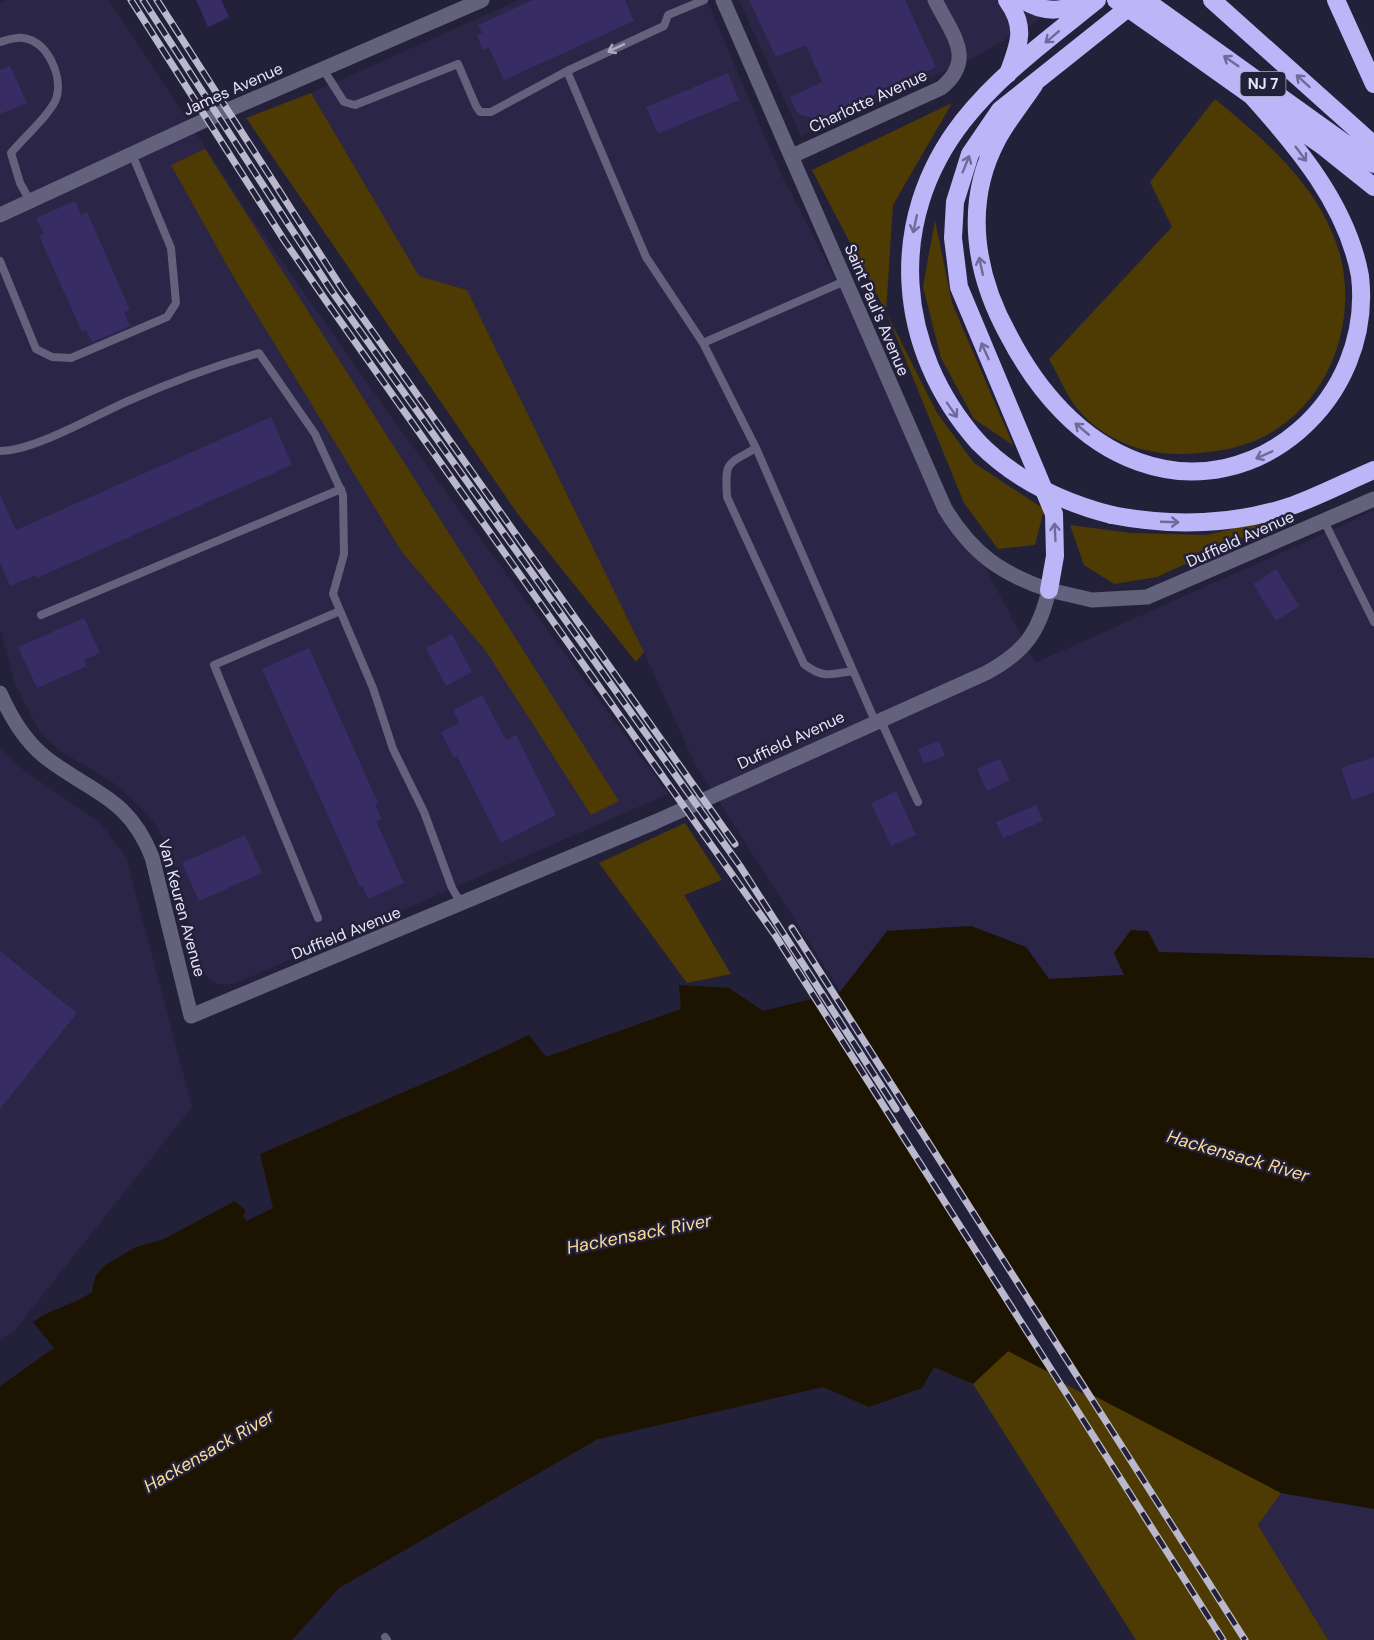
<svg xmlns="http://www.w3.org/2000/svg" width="1374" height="1640" viewBox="0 0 1374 1640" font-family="'DM Sans',sans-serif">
<rect width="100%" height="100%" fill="#23203a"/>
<path fill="#2b2647" d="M7,0H109L246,210L394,421L668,794L234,984H217L204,974L199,966L171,853L161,834L150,817L117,785L59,750L39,730L15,684L0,628V3Z
M519,0H707L779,170L1035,663L1374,511V958L1158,952L1148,931L1124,975L1049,979L1026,947L971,926L887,931L848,990L841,992L695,764L644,652L467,290L419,276L311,93Z
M739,0H1073L970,60L801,136Z
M0,747L22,769L100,823L126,857L192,1107L14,1331L0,1341Z
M1281,1493L1374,1508V1640H1328L1258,1525Z"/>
<path fill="#4e3b03" d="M311,93L419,276L467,290L644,652L636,662L517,513L246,118Z
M1215,99C1265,140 1319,186 1339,251C1359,321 1330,403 1263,437C1239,449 1211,453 1184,454C1146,455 1108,442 1082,414C1068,400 1059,376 1049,359L1172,227L1150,182Z
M952,103L893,205L886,312L937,413L974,463L1044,509L1035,545L998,549L964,503L886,312L812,170Z
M205,149L619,801L591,815L486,651L402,552L233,276L171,165Z
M935,220L952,303L1013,445L974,419L941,358L923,287Z
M1297,513L1157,577L1114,584L1084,565L1070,525L1131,533L1207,535Z
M685,823L722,880L684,895L731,974L687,983L599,863Z
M1008,1351L1089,1384L1281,1493L1258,1525L1328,1640H1136L973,1384Z"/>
<path fill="#1c1301" d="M971,926L1026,947L1049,979L1124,975L1114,953L1131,930L1148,931L1159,952L1374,958V1509L1281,1493L1008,1351L973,1384L934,1367L922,1388L869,1407L823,1387L598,1439L339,1588L292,1640H0V1386L54,1348L33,1322C52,1308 74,1305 92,1292L95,1277L104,1266L136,1247L164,1239L235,1201L246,1211L243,1215L246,1221L273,1208L260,1154L455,1070L529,1035L546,1057L681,1009L679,985L729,988L763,1011L840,992L887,931Z"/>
<path fill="#23203a" d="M835,990L951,1175L1094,1399L1053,1378L812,996Z"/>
<path fill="#372c64" d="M196,0H221L229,17L208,27Z
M533,0H625L634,21L504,80L489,48L483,50L477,35L482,33L478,25Z
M749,0H905L936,67L817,120L797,113L790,97L822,82L806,45L779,56L775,55Z
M10,66L27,103L0,114V70Z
M728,73L739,100L658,134L646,107Z
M75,201L81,215L87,212L130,310L124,312L130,326L92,342L86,330L82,332L39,236L44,234L36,218Z
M271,417L292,465L37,578L36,575L10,586L0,562V494L16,530Z
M1276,569L1299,606L1276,621L1253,584Z
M84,618L100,653L84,660L87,666L37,688L18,647Z
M452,634L472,672L446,686L426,648Z
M309,648L378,803L375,805L382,819L376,821L404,883L368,899L362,886L360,887L262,669Z
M482,695L506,740L516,735L556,815L501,843L457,756L454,758L441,732L459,723L453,710Z
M939,741L945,756L924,764L918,749Z
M1374,757V792L1352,800L1341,768Z
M1000,759L1010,780L987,791L977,769Z
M896,791L916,835L891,846L871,803Z
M1036,805L1043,821L1003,838L996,822Z
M245,835L262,873L199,901L182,863Z
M0,951L77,1013L0,1109Z"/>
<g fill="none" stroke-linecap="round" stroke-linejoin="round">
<path stroke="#63617c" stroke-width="8" d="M0,42C7,40 16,37 23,38C47,41 62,74 57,96C54,111 22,139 11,153L20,183L30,201
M323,69L344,102L355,105L458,64L476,106L480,112H491L567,71L664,26L668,15L704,0
M567,71L646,257L703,343L756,448L875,721
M0,261L36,349L52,357L71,358L167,317L176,303L171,248L132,154
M703,343L845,281
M756,448C726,465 725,461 727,497L804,664C823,679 831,674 853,671
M0,451C34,451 96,415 128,401C171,382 214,366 259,353L315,434L343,495L344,554L333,594L373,688L393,749L424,812L452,888L462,905
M1324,521L1374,622
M41,615L341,489
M880,719L918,802
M318,918L214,665L340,611
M385,1637L387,1640"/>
<path stroke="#63617c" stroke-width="15" d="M792,156L941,88C977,59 951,33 935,0
M0,215L212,117L482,0
M0,693C11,717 24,740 45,757C91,793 128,796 152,857L191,1016L655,822L986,673C1025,652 1039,632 1049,590L1092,600L1147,597L1374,499"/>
<path stroke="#63617c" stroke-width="15" d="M723,0L945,509C973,554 1000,573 1049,590"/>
<path stroke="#bcb5f8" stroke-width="18" d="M1007,0C1027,28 1019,44 1008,74
M1023,0C1046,15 1064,10 1089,2
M1145,0L1374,164
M1212,0L1374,145
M1336,0L1374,84
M1166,35L1324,147L1374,187
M1034,85C1022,103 1007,121 997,140C963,204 975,275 1009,336C1037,390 1080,441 1139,462C1256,504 1374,399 1360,276C1347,205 1297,146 1250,94
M978,442C896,349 885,221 963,121C1000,74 1051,37 1097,0
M1112,515C1172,527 1236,525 1294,505C1321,495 1348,481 1374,470
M1049,590L1055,556L1054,514L959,287L953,238L955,202L970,154L1000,110L1138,0"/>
<defs>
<path id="rail" d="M131,0L284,240L331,308L775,935L1223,1640
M143,0L331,290L740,866L896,1109
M157,0L341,287L735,844
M792,928L1245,1640"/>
</defs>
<use href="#rail" stroke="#bab8cc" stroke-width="7"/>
<use href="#rail" stroke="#23203a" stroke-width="4.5" stroke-dasharray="14" stroke-linecap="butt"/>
<path stroke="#bcb5f8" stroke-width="18" d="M1116,0L1166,35
M978,442C1015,480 1061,502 1112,515"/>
</g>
<defs><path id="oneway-shaft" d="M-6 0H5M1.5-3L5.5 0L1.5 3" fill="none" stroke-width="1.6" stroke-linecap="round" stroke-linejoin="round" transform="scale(1.5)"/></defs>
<g stroke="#706a99">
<use href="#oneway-shaft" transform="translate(1052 37) rotate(140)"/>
<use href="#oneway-shaft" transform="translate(1231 61) rotate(-145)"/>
<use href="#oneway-shaft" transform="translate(1303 81) rotate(-138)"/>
<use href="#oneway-shaft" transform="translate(1301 154) rotate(53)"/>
<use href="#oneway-shaft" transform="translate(966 164) rotate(-68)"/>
<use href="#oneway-shaft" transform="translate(915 224) rotate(102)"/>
<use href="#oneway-shaft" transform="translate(981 266) rotate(-102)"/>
<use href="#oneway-shaft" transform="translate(985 351) rotate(-114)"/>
<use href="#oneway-shaft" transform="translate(952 410) rotate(55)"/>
<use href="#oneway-shaft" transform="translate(1082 429) rotate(-140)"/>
<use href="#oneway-shaft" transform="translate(1264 455) rotate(156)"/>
<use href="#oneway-shaft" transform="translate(1170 522) rotate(2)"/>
<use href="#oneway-shaft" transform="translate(1055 532) rotate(-93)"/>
</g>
<use stroke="#acaac1" href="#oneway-shaft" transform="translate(616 48) rotate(155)"/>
<g text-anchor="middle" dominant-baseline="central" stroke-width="5" stroke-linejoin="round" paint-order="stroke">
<rect fill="#23203a" stroke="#adabc0" stroke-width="1.5" x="1240.5" y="72" width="45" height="24" rx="4.5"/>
<g font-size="15" font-weight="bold" fill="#e8e6f9">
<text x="1263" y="84">NJ 7</text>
</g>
<g font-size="16" fill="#e8e6f9" stroke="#23203a">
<text transform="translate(233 89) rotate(-24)">James Avenue</text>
<text transform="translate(868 101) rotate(-25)">Charlotte Avenue</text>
<text transform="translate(877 310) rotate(67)">Saint Paul's Avenue</text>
<text transform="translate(1240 539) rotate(-24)">Duffield Avenue</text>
<text transform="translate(791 740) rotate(-25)">Duffield Avenue</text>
<text transform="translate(182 908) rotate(75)">Van Keuren Avenue</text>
<text transform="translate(346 933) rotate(-22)">Duffield Avenue</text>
</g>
<g font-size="18" font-style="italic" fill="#fcdd92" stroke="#23203a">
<text transform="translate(1238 1156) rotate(16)">Hackensack River</text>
<text transform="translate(639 1234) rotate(-11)">Hackensack River</text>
<text transform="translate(209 1451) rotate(-30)">Hackensack River</text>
</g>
</g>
</svg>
